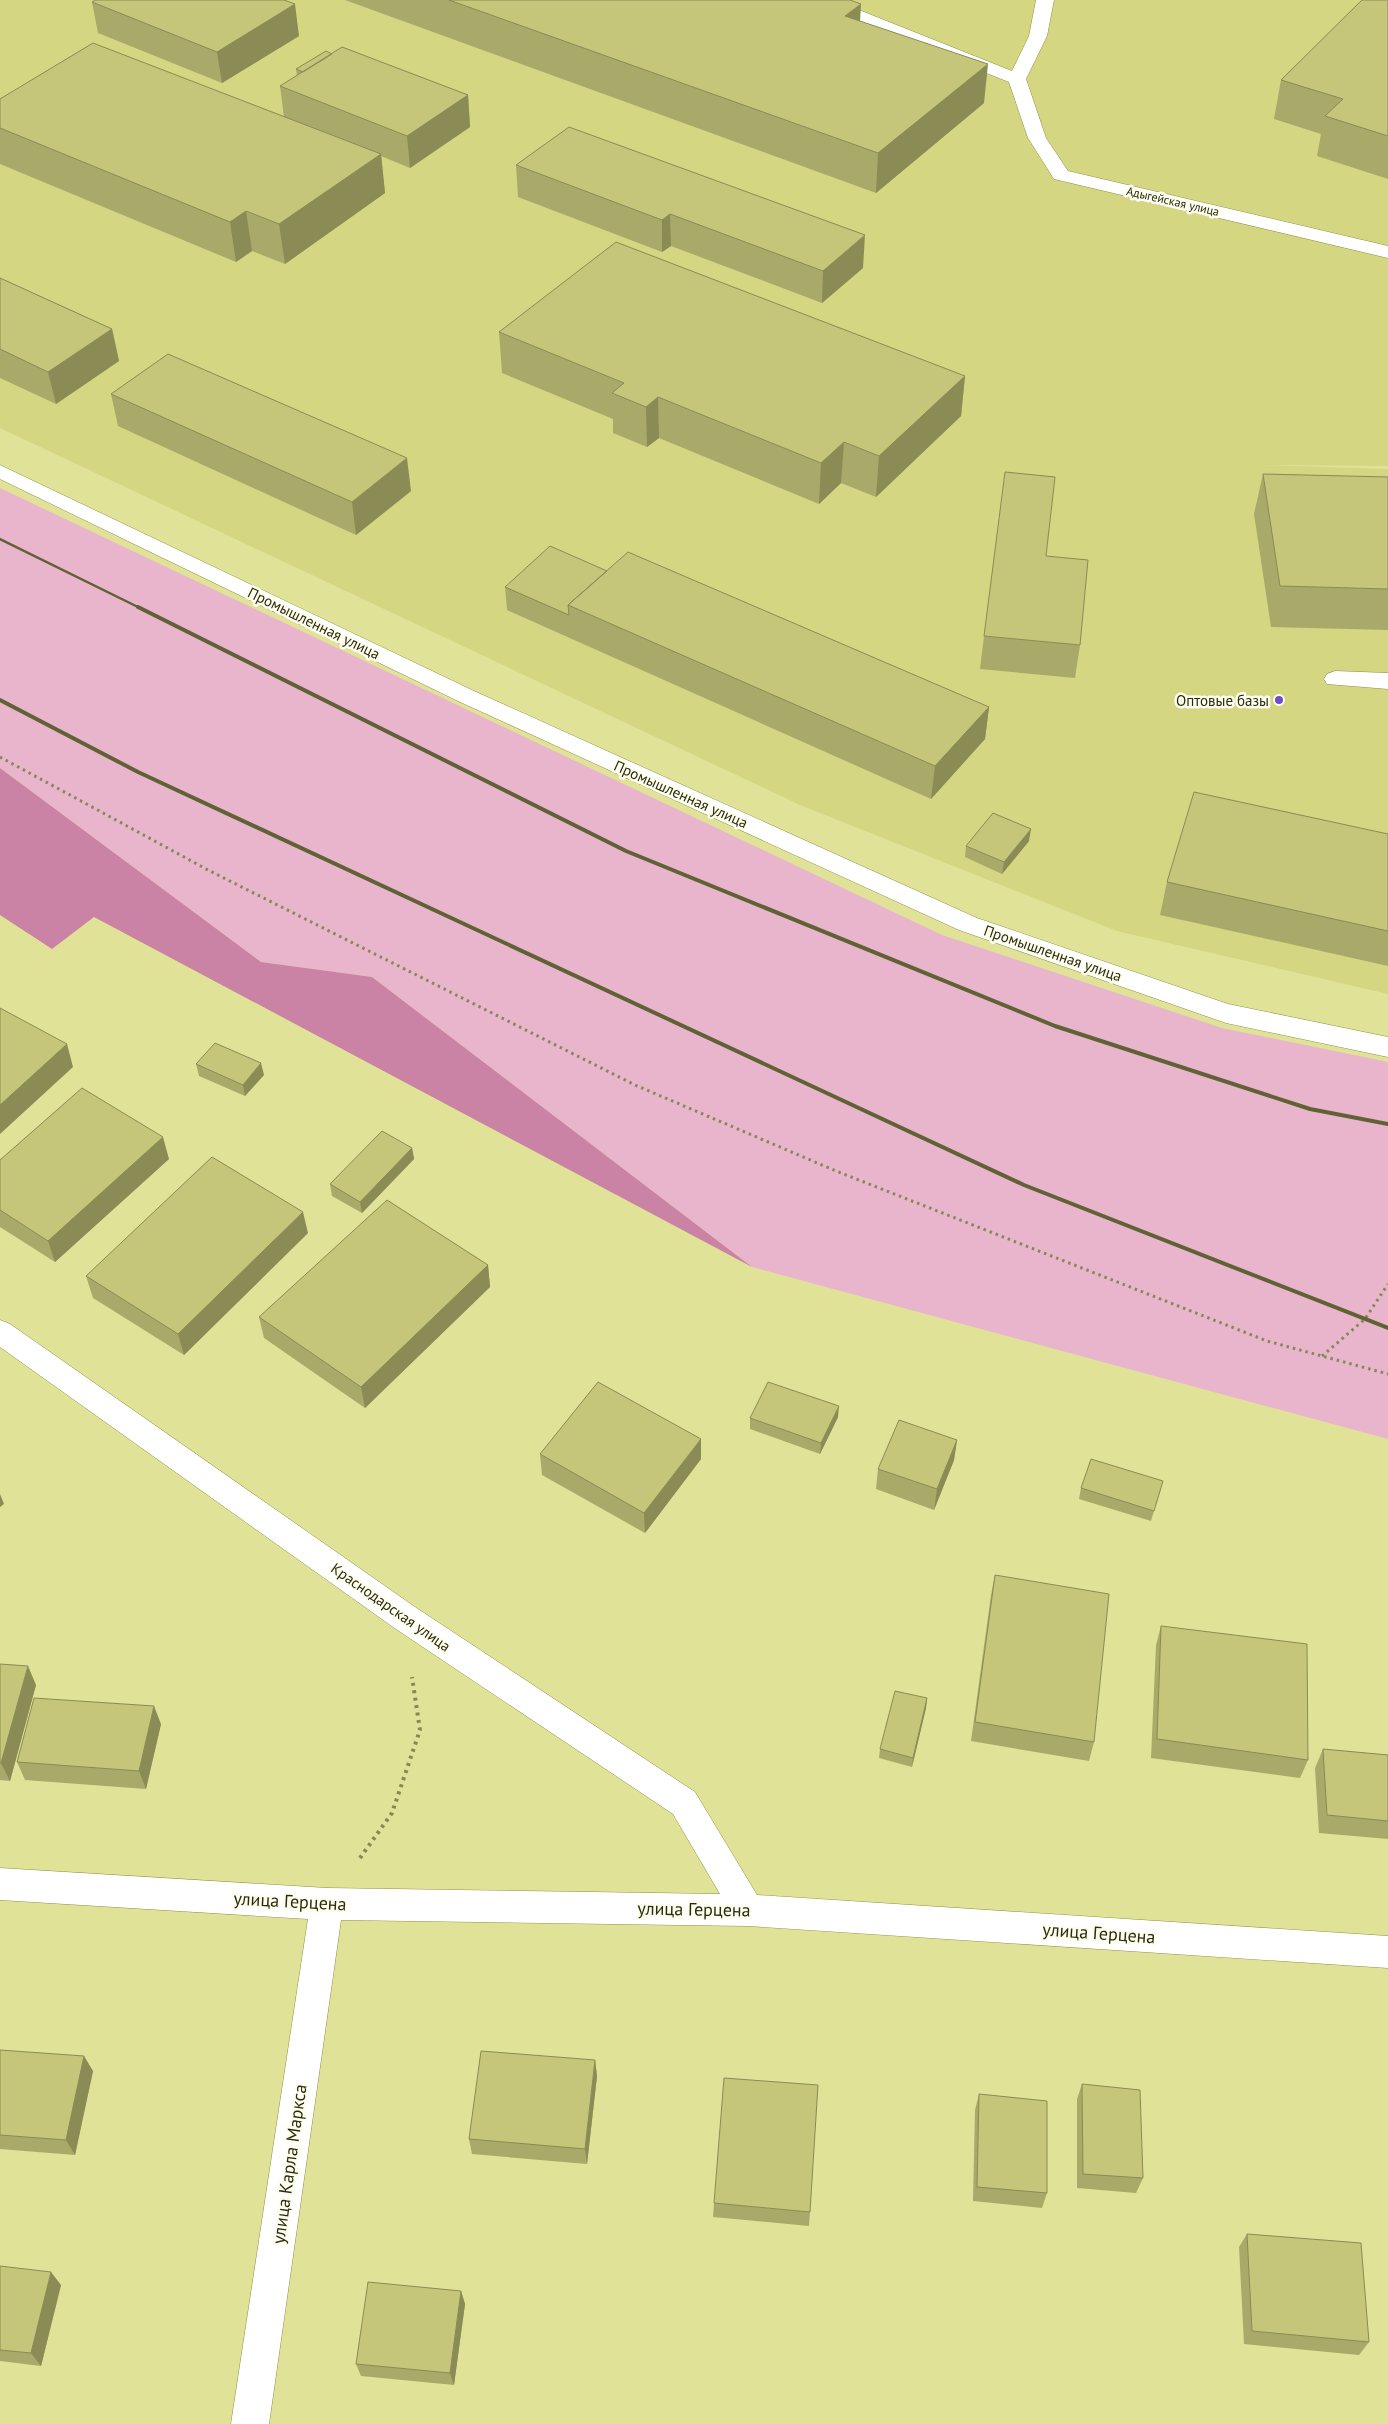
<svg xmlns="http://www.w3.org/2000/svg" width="1388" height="2424" viewBox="0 0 1388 2424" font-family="'PT Sans',sans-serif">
<rect width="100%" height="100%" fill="#e0e297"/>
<path fill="#d4d682" d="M0,0H1388V466L1260,465L1388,469V994L1117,931L800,805L0,428Z"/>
<path fill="#e9b5cd" d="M0,488L942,935L1222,1028L1388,1062V1439L752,1267L372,977L261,962L0,768Z"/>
<path fill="#ca82a5" d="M0,768L261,962L372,977L752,1267L94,917L52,949L0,915Z"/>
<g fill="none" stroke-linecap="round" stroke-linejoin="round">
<defs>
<path id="service" d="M810,0H834L1012,71L1029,36L1036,0H1054L1047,36L1026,79L1046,138L1068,171L1388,246V258L1054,179L1028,138L1009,82L813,4Z
M1335,671L1388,673V689L1327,684L1324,679L1327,674Z"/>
<path id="minor" d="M0,1320L10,1324L415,1607L695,1792L757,1895L1388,1936V1968L748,1926L341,1920L269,2424H231L308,1919L0,1900V1868L327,1888L720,1894L673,1814L393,1627L0,1347Z"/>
<path id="tertiary" d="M0,465L474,691L977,918L1228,1004L1388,1037V1057L1226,1023L959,930L458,701L0,479Z"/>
</defs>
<use href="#service" stroke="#909047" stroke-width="1"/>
<use href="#minor" stroke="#909047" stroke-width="1"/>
<use href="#tertiary" stroke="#909047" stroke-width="1"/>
<path stroke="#878853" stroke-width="3" stroke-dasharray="2.5 4" stroke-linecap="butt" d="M0,757L208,870L635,1085L836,1171L1267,1341L1388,1374
M1322,1356L1365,1319L1388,1284"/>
<path stroke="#878853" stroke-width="4" stroke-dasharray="3 4.5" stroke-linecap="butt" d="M360,1858L392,1813L420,1730L412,1677"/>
<use href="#service" fill="#fff" fill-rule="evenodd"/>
<use href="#minor" fill="#fff" fill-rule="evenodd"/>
<use href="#tertiary" fill="#fff" fill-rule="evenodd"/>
<path stroke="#606135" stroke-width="2.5" d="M0,539L140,608"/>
<path stroke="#606135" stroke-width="4" d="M138,607L626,851L1055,1026L1310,1109L1388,1124
M0,700L138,772L1024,1185L1388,1328"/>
</g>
<path fill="#a9aa69" d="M345,0H850L860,21L984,103L876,193Z
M1388,0V179L1317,156L1321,134L1274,119L1281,80Z
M92,2L299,36L222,83L98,33Z
M332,54L468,95L470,127L410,168L381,156L385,193L285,264L252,251L236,262L0,164V99L284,117L280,86L297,76L296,69Z
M516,165L863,268L822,303L671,246L662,252L518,197Z
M0,278L112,329L119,361L56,404L0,378Z
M499,332L965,376L961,416L876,497L841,483L819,504L659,438L647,447L613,433V419L502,373Z
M111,394L411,491L356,535L118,426Z
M1263,474L1388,477V630L1271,627L1254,514Z
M607,571L989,707L985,739L931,799L507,610L505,587Z
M984,636L1080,645L1075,678L980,669Z
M1388,834V966L1160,915L1167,882Z
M1029,841L1002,874L965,857L966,846Z
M196,1064L264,1075L245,1096L199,1076Z
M412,1148L414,1159L362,1213L332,1196L330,1184Z
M169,1159L55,1262L0,1227V1160Z
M308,1233L184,1355L93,1298L86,1276Z
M488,1265L490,1287L365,1408L264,1338L259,1317Z
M838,1417L820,1454L750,1429V1418Z
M957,1440L954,1460L934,1510L876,1489L878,1469Z
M540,1454L701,1459L645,1533L542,1475Z
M1163,1481L1151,1521L1079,1499L1081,1488Z
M995,1575L1094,1742L1089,1761L971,1741L991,1595Z
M1161,1626L1308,1760L1300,1778L1151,1758L1156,1645Z
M0,1664L36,1685L10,1781L0,1780Z
M927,1698L926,1708L912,1767L879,1758L880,1749Z
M161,1724L146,1789L25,1780L17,1762Z
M1323,1749L1388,1755V1839L1319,1833L1315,1768Z
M0,2050L93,2071L75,2155L0,2149Z
M595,2060L597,2076L587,2164L472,2154L469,2139Z
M1082,2084L1143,2178L1136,2193L1077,2188V2099Z
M979,2094L1047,2193L1042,2208L973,2201L975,2110Z
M714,2203L810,2212L809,2226L713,2217Z
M1247,2234L1369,2342L1359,2355L1244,2344L1239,2247Z
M0,2266L61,2285L41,2366L0,2361Z
M461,2291L465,2304L454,2385L361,2376L356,2364Z"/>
<path fill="#8a8b55" d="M295,4L299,36L222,83L217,52Z
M861,4L859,42L845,16Z
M988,64L984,103L876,193L878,153Z
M468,95L470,127L410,168L407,136Z
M381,154L385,193L285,264L279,224Z
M246,211L252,251L236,262L230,222Z
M670,214L671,246L662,252V220Z
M865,235L863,268L822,303L823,271Z
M112,329L119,361L56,404L48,372Z
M965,376L961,416L876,497L879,456Z
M658,397L659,438L647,447L646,407Z
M844,442L841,483L819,504L821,463Z
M407,458L411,491L356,535L352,502Z
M989,707L985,739L931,799L935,766Z
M1031,829L1029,841L1002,874L1004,862Z
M67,1044L73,1067L0,1134V1105Z
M261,1063L264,1075L245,1096L243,1085Z
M163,1137L169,1159L55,1262L48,1241Z
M412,1148L414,1159L362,1213L360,1202Z
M303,1212L308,1233L184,1355L178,1334Z
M488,1265L490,1287L365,1408L361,1387Z
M839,1406L838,1417L820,1454L821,1443Z
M701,1439V1459L645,1533L644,1513Z
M957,1440L954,1460L934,1510L937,1489Z
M0,1494L4,1504L0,1507Z
M28,1666L36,1685L10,1781L1,1763Z
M927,1698L926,1708L912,1767L913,1758Z
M154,1706L161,1724L146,1789L139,1771Z
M84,2056L93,2071L75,2155L66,2140Z
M595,2060L597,2076L587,2164L585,2149Z
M51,2272L61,2285L41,2366L31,2353Z
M461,2291L465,2304L454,2385L450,2373Z"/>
<path fill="#c5c67a" stroke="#8a8b55" d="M95,0H284L295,4L217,52L92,2Z
M449,0H850L861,4L845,16L988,64L878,153Z
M1362,0H1388V136L1325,116L1343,99L1281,80Z
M93,43L381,154L279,224L246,211L230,222L0,128V99Z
M342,47L468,95L407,136L280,86Z
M326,51L332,54L303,72L296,69Z
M569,127L865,235L823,271L670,214L662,220L516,165Z
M616,242L965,376L879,456L844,442L821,463L658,397L646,407L612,393L624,383L499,332Z
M0,278L112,329L48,372L0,349Z
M168,354L407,458L352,502L111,394Z
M1005,472L1055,477L1046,556L1088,560L1080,645L984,636Z
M1263,474L1388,477V589L1280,586Z
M550,546L607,571L568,605L569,615L505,587Z
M628,552L989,707L935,766L568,605Z
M1194,792L1388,834V931L1167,882Z
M993,813L1031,829L1004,862L966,846Z
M0,1008L67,1044L0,1105Z
M215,1043L261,1063L243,1085L196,1064Z
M82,1088L163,1137L48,1241L0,1210V1160Z
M382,1131L412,1148L360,1202L330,1184Z
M212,1157L303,1212L178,1334L86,1276Z
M387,1200L488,1265L361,1387L259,1317Z
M598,1382L701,1439L644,1513L540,1454Z
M768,1382L839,1406L821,1443L750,1418Z
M899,1420L957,1440L937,1489L878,1469Z
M1091,1459L1163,1481L1154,1511L1081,1488Z
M995,1575L1109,1594L1094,1742L975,1722Z
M1161,1626L1307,1644L1308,1760L1157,1739Z
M0,1664L28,1666L1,1763H0Z
M895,1691L927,1698L913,1758L880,1749Z
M34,1698L154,1706L139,1771L17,1762Z
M1323,1749L1388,1755V1821L1327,1815Z
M0,2050L84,2056L66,2140L0,2135Z
M481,2051L595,2060L585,2149L469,2139Z
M724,2078L818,2085L810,2212L714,2203Z
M1082,2084L1140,2090L1143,2178L1083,2174Z
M979,2094L1047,2101V2193L977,2187Z
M1247,2234L1361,2243L1369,2342L1252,2331Z
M0,2266L51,2272L31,2353L0,2350Z
M368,2282L461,2291L450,2373L356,2364Z"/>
<circle fill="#6c4fc9" stroke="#fefef0" stroke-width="2" cx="1279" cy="700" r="5"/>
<g text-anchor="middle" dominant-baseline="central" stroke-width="5" stroke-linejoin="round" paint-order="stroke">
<g font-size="12" fill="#2b2b0c" stroke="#fefef0">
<text transform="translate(1173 201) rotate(13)">Адыгейская улица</text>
</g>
<g font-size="15" fill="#2b2b0c" stroke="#fefef0">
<text transform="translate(314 623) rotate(26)">Промышленная улица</text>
<text transform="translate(681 794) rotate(24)">Промышленная улица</text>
<text transform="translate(1053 953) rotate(19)">Промышленная улица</text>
<text transform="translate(391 1607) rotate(35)">Краснодарская улица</text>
</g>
<g font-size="15" fill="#2b2b0c" stroke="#fefef0" text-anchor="end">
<text x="1269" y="700">Оптовые базы</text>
</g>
<g font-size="18" fill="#2b2b0c" stroke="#fefef0">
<text transform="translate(290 1901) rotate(3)">улица Герцена</text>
<text transform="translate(694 1909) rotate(1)">улица Герцена</text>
<text transform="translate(1099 1933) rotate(4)">улица Герцена</text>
<text transform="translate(289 2164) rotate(-82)">улица Карла Маркса</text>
</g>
</g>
</svg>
